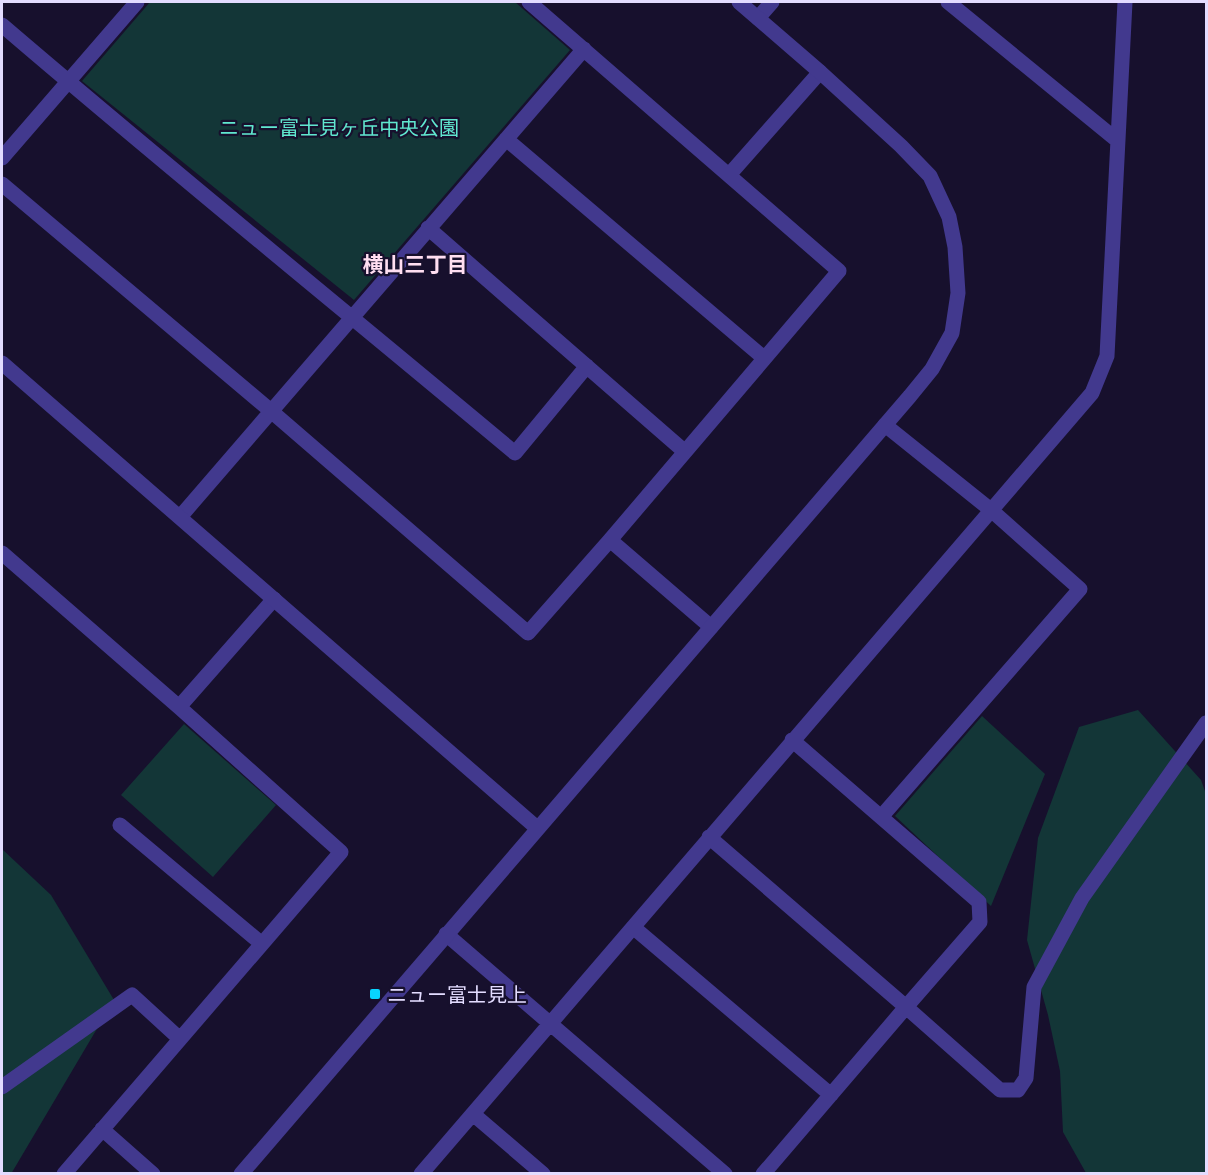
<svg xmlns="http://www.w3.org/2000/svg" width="1208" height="1175" viewBox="0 0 1208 1175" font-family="Ubuntu,'Noto Sans JP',sans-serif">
<rect width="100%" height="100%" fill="#17102d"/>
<path fill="#133637" d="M150,2H515L570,50L354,300L82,81Z
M1138,710L1201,780L1206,794V1173H1086L1063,1132L1060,1071L1048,1015L1027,940L1038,838L1079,727Z
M982,716L1045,774L991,906L895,816Z
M184,724L276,805L213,877L121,795Z
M2,849L51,895L114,1000L11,1174L2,1173Z"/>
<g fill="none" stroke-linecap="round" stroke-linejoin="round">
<path stroke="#42398e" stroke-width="15" d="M948,2L1118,141
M758,18L772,2
M2,25C171,170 344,310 515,453L587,366
M506,139L764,358
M2,158L137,2
M729,175L820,72
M2,184L271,411L528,633L610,540L839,271L529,2
M428,228L684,451
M180,517L584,49
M610,540L711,627
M2,553L179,707L341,852L64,1174
M179,707L274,599
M881,817L1080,589L991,510L885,425
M120,825L262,944
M709,837L906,1007L1000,1090H1018L1026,1078L1034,987L1082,898L1206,723
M633,927L831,1095
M446,934L725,1174
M2,1087L132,995L180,1039
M473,1114L543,1174
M102,1129L153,1174
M421,1174L1092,393L1107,356L1125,2
M763,1174L906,1007L980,922L979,902L792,740"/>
<path stroke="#42398e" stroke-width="15" d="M2,363L537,828
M241,1174L910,396L932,369L952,333L958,293L955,247L949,217L930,176L901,146L820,72L739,2"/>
</g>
<rect fill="#08d4ff" stroke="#17102d" stroke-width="2" x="369" y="988" width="12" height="12" rx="3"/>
<g text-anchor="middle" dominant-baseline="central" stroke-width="4.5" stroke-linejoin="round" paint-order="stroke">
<g font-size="20" fill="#60e7cf" stroke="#17102d">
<text x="339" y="127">ニュー富士見ヶ丘中央公園</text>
</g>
<g font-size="20" fill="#e3dcff" stroke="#17102d" text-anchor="start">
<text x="387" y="994">ニュー富士見上</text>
</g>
<g font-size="21" font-weight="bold" fill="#ffdef1" stroke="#17102d">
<text x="415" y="264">横山三丁目</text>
</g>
</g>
<rect width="1208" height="1175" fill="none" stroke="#e3dcff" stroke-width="6"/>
</svg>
